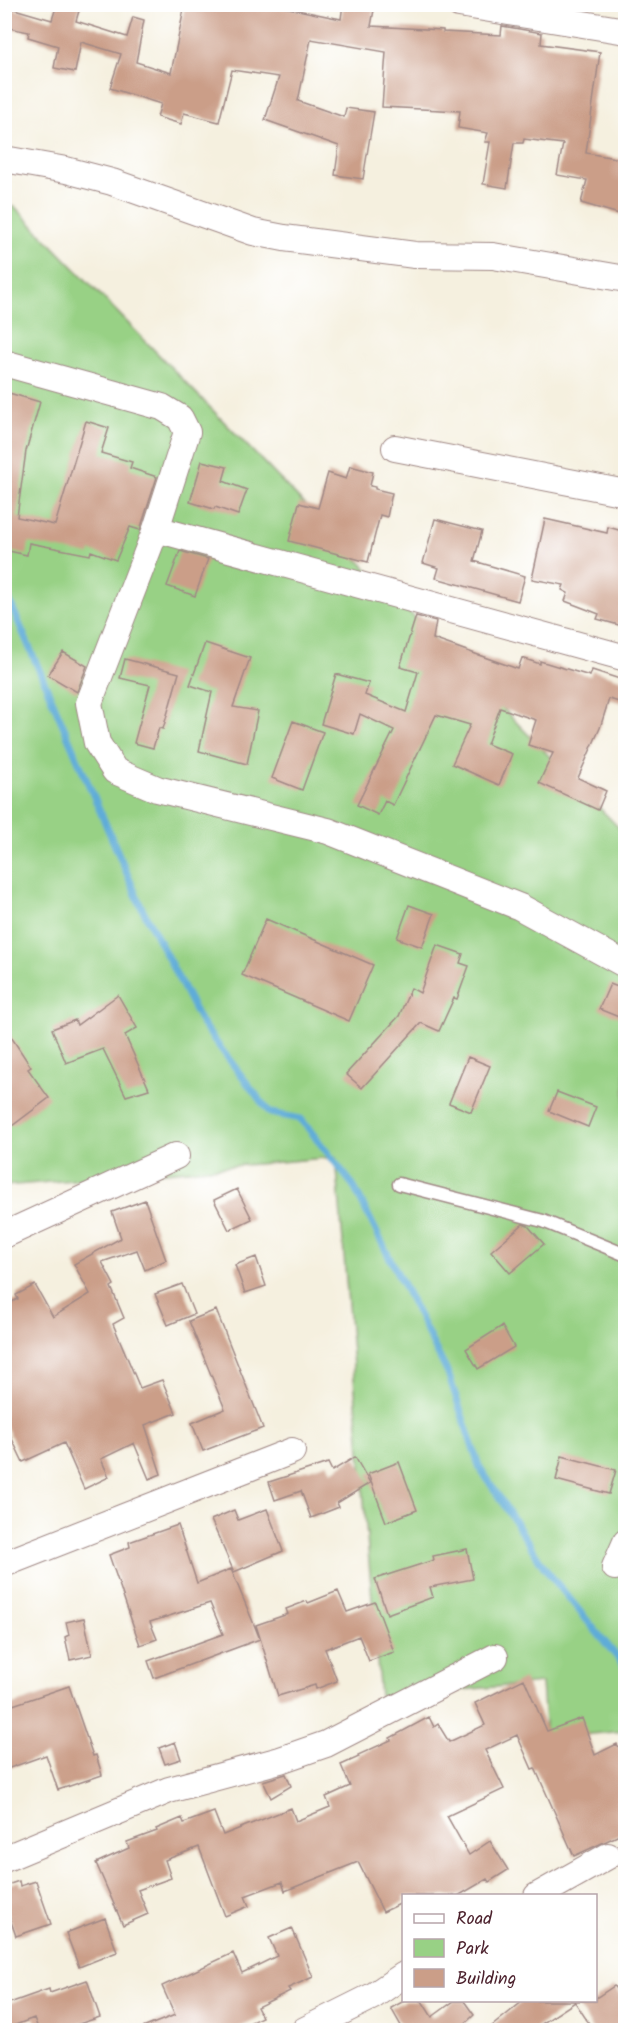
<svg xmlns="http://www.w3.org/2000/svg" width="630" height="2035" viewBox="0 0 630 2035" font-family="Kalam,sans-serif">
<rect width="100%" height="100%" fill="#fff"/>
<filter id="ink" filterUnits="userSpaceOnUse"><feTurbulence type="fractalNoise" baseFrequency=".0167" numOctaves="2"/><feDisplacementMap in="SourceGraphic" scale="12" xChannelSelector="R" yChannelSelector="G"/><feConvolveMatrix kernelMatrix="1 2 1 2 8 2 1 2 1" color-interpolation-filters="sRGB"/></filter>
<filter id="wash" filterUnits="userSpaceOnUse"><feTurbulence type="fractalNoise" baseFrequency=".008" numOctaves="4" result="noise"/><feDisplacementMap in="SourceGraphic" scale="24" xChannelSelector="R" yChannelSelector="G"/><feGaussianBlur stdDeviation="1.35" result="paint"/><feColorMatrix in="noise" values="0 0 0 0 0 0 0 0 0 0 0 0 0 0 0 0 0 1.4 0 .05"/><feComposite in="paint" operator="in"/></filter>
<g filter="url(#wash)">
<rect width="100%" height="100%" fill="#f5f0df"/>
<path fill="#98d185" stroke="#717858" stroke-width="1.5" d="M4,206L15,207L625,834V1731L546,1738L542,1683L380,1697L336,1157L5,1186Z"/>
<g fill="none" stroke-linecap="round" stroke-linejoin="round">
<path stroke="#5eacd8" stroke-width="7" d="M4,597L9,600L141,906L202,1024L270,1113L301,1119L353,1185L449,1376L479,1466L546,1570L626,1668"/>
</g>
<g id="blocks">
<path fill="#cb9e88" d="M57,4H81L76,21L127,37L133,17L144,20L136,62L171,73L185,4H284L283,7L341,19L343,4L374,10L371,26L443,30V32L501,35L502,26L542,33L541,44L600,52L586,153L626,160V216L581,203L587,180L557,175L563,144L524,139L523,143H514L507,188L483,184L490,142H485L488,133L458,128L460,111L382,107L386,52L311,39L298,101L344,117L346,108L374,112L363,179L335,175L339,146L265,120L279,77L232,70L219,122L184,113L181,124L157,117L161,104L110,88L121,54L81,42L75,72L54,68L58,46L28,37L29,32L4,27V6L52,20Z
M9,393L40,402L26,451L17,517L55,525L86,421L109,428L101,453L132,462L130,468L157,477L140,530L130,527L116,560L91,551L90,555L29,543L27,555L4,550L6,526L4,525V408Z
M202,461L227,467L223,481L247,490L238,515L215,507L214,509L190,502Z
M350,466L373,472L370,486L375,487V489L392,493L387,517L380,515L368,562L289,541L299,503L318,508L328,473L346,479Z
M435,519L482,531L474,561L525,576L518,601L436,578L439,568L423,563Z
M545,519L607,533L608,527L626,532V627L597,619L599,614L565,601L568,593L562,590L564,585L532,579Z
M180,551L208,559L195,596L167,586Z
M416,616L436,621L433,639L518,669L522,658L540,664V661L590,676L592,670L626,681V704L609,699L600,728L578,778L606,791L598,810L539,783L553,753L528,745L536,720L500,708L487,744L512,754L499,785L452,764L470,725L436,715L393,805L385,801L378,815L357,805L394,730L360,714L354,734L321,724L336,674L369,683L365,695L406,712L418,672L400,667Z
M205,643L250,658L233,707L258,711L247,764L199,751L212,692L190,685Z
M63,652L87,666L77,692L48,675Z
M125,659L179,673L163,729L159,728L153,748L134,743L150,685L120,678Z
M293,721L323,732L302,790L272,778Z
M409,905L434,914L422,947L397,938Z
M266,919L373,965L349,1021L242,975Z
M437,945L463,954L460,963L469,966L457,999L454,998L439,1031L421,1023L362,1088L346,1074L399,1016L411,988L420,993Z
M610,984L626,990V1020L599,1009Z
M118,995L137,1028L125,1035L149,1089L126,1096L103,1049L66,1063L52,1029L75,1020L77,1025Z
M4,1026L31,1067L28,1069L49,1098L12,1126L4,1116Z
M468,1057L490,1066L471,1112L449,1103Z
M557,1092L596,1107L588,1127L549,1111Z
M237,1189L252,1219L229,1230L214,1200Z
M145,1200L166,1260L145,1270L137,1250L102,1262L114,1285L111,1287L124,1318L113,1324L140,1388L162,1380L176,1413L145,1425L161,1474L149,1479L134,1443L101,1459L109,1477L84,1489L64,1443L23,1462L4,1422V1306L18,1299L16,1295L35,1285L53,1317L90,1294L74,1264L121,1238L112,1212Z
M523,1224L528,1226L544,1244L510,1273L491,1251Z
M256,1257L266,1286L245,1293L235,1265Z
M182,1284L194,1314L168,1325L155,1294Z
M216,1310L263,1428L203,1451L192,1423L225,1409L189,1321Z
M502,1326L514,1347L478,1369L466,1349Z
M562,1456L616,1470L609,1494L556,1480Z
M355,1457L370,1483L337,1503L339,1507L311,1518L301,1491L275,1500L269,1482L328,1463L332,1471Z
M399,1462L417,1510L386,1522L368,1474Z
M267,1509L283,1551L234,1572L211,1520L234,1510L238,1520Z
M178,1525L197,1583L231,1569L260,1639L154,1678L148,1661L223,1634L210,1603L150,1622L157,1639L140,1645L109,1555L130,1547L129,1542Z
M467,1549L473,1579L430,1587L433,1597L387,1614L375,1579L434,1560L433,1556Z
M338,1591L347,1612L375,1602L394,1652L369,1661L359,1636L325,1649L337,1681L316,1689L315,1685L278,1696L256,1625L288,1614L286,1609L307,1601L308,1603Z
M84,1618L92,1655L70,1660L65,1637L69,1635L66,1622Z
M524,1679L547,1731L582,1718L595,1755L617,1744L626,1761V1832L574,1856L535,1768L532,1769L517,1735L485,1750L504,1789L447,1816L469,1855L490,1841L508,1870L489,1882L487,1879L458,1896H404V1902L383,1912L358,1862L285,1891L282,1882L245,1896L249,1906L225,1916L199,1847L165,1860L171,1878L138,1890L148,1914L123,1925L96,1863L129,1848L127,1842L157,1831L156,1829L182,1818L184,1823L214,1812L223,1835L291,1808L296,1821L330,1807L326,1797L350,1786L341,1765L359,1757L358,1755L391,1740L390,1738L429,1717L434,1727L438,1724L449,1742L485,1725L475,1703Z
M69,1686L93,1756L96,1755L102,1775L58,1790L46,1755L4,1770V1708Z
M175,1742L181,1759L165,1764L159,1748Z
M286,1774L291,1786L271,1798L263,1781Z
M19,1881L20,1886L36,1881L51,1924L16,1936L4,1902V1886Z
M105,1918L117,1952L79,1967L66,1933Z
M292,1928L313,1977L288,1988L290,1991L257,2007L262,2017L232,2031H140V2029L175,2015L162,1986L233,1953L242,1973L277,1956L269,1938Z
M87,1980L100,2017L58,2031H39L34,2018L10,2027L4,2005L49,1989L50,1993Z
M614,1986L626,2004V2023L614,2031H594L575,2002L531,2031H486L523,2001H596V1998Z
M404,2001H422L432,2017L454,2001H464L474,2015L457,2031H404L391,2008Z"/>
</g>
</g>
<g filter="url(#ink)">
<use href="#blocks" fill-opacity="0" stroke="#a08885" stroke-width="1.5"/>
<g fill="none" stroke-linecap="round" stroke-linejoin="round">
<defs>
<path id="lane" d="M399,1184L543,1221L626,1255"/>
<path id="street" d="M459,4L626,31
M4,159L66,170L112,182L253,232L284,238L415,255L493,256L626,279
M4,363L162,407L180,418L187,432L156,529L626,658
M395,448L626,493
M156,529L89,703L97,743L115,771L157,789L328,831L520,907L626,965
M4,1235L176,1156
M4,1564L292,1451
M615,1567L626,1542
M4,1859L169,1790L280,1760L326,1744L495,1657
M537,1896L608,1856
M305,2030L373,1996L404,1975"/>
</defs>
<use href="#lane" stroke="#a08885" stroke-width="15"/>
<use href="#street" stroke="#a08885" stroke-width="28"/>
<use href="#lane" stroke="#fff" stroke-width="12"/>
<use href="#street" stroke="#fff" stroke-width="26"/>
</g>
</g>
<rect width="630" height="2035" fill="none" stroke="#fff" stroke-width="24"/>
<rect x="402" y="1894" width="195" height="108" fill="#ffffff" stroke="#b7a5aa" stroke-width="1.5"/>
<rect x="414" y="1914" width="30" height="9" fill="#ffffff" stroke="#b7a5aa" stroke-width="1.5"/>
<text x="456" y="1924" font-size="18" fill="#4a1f2b">Road</text>
<rect x="414" y="1939" width="30" height="18" fill="#98d185" stroke="#b7a5aa" stroke-width="1.5"/>
<text x="456" y="1954" font-size="18" fill="#4a1f2b">Park</text>
<rect x="414" y="1969" width="30" height="18" fill="#cb9e88" stroke="#b7a5aa" stroke-width="1.5"/>
<text x="456" y="1984" font-size="18" fill="#4a1f2b">Building</text>
</svg>
